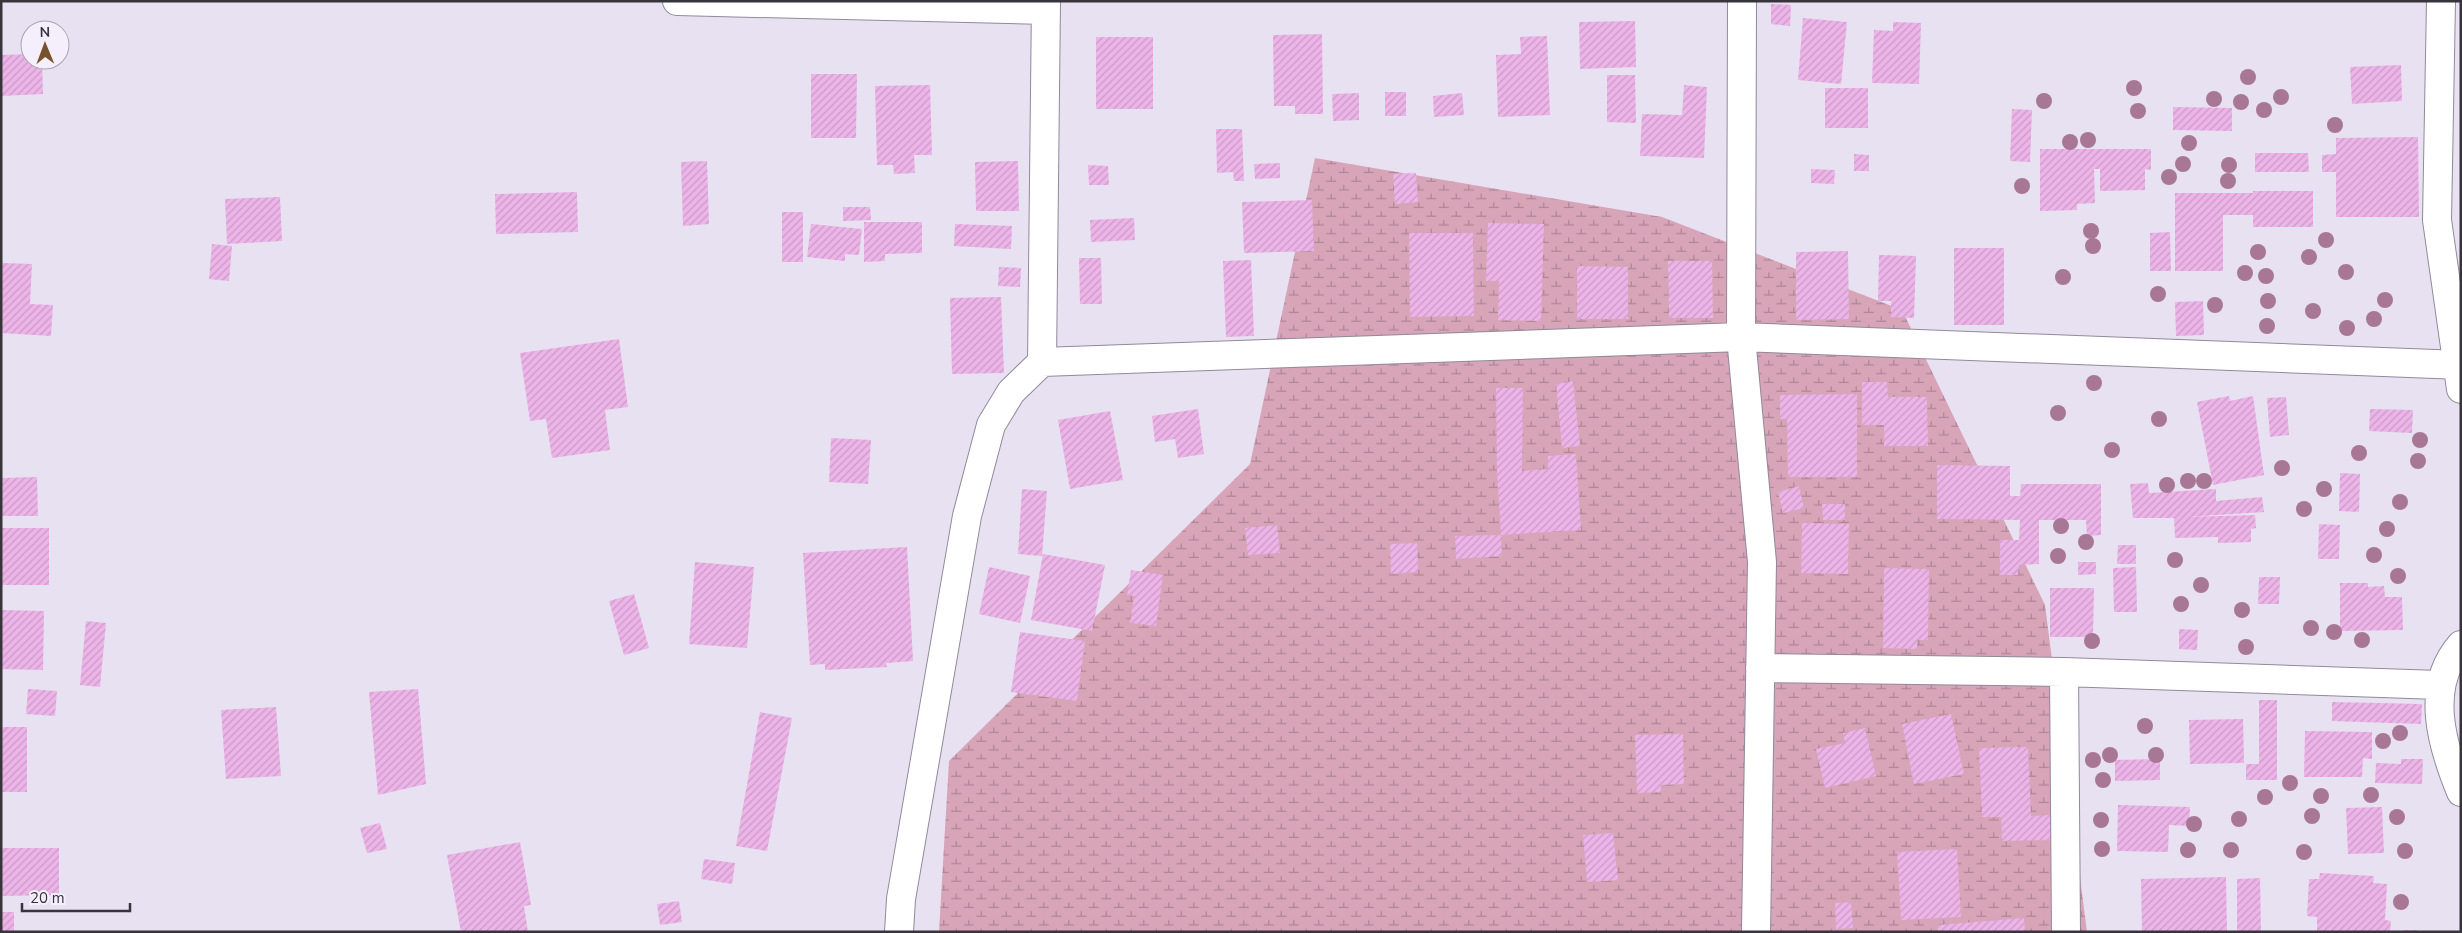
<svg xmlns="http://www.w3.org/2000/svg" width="2462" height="933" viewBox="0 0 2462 933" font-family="'Nunito Sans',sans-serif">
<defs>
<pattern id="wetland-marsh" width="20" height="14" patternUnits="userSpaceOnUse" patternTransform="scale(1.25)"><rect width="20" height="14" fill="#d7a4b8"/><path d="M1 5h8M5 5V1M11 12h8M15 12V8" fill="none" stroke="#af8697"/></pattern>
<pattern id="building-hatch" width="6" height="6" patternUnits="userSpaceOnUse" patternTransform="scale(1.25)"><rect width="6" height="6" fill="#ecb4e7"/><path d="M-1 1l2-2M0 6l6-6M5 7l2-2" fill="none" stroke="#cb9bc7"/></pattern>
</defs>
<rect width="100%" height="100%" fill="#e8e1f2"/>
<path fill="url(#wetland-marsh)" d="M1315,158L1662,217L1902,310L2045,605L2087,932H939L949,761L1250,464Z"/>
<path fill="url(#building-hatch)" d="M1771,4L1791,5L1790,26L1771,24Z
M1803,18L1847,22L1841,84L1798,80Z
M1635,21L1636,67L1580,69L1579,22Z
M1893,22L1921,23L1919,84L1872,83L1874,30L1893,31Z
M1322,34L1323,114H1295V106H1274L1273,35Z
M1547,36L1550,115L1498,117L1496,55L1521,54L1520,37Z
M1096,37H1153V109H1096Z
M30,54V60H42L43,94L1,96V55Z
M2401,65L2402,101L2352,104L2350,67Z
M811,74H857L856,138H811Z
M1607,75H1635L1636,123L1607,122Z
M930,85L932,155H914L915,173L894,174L893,165H877L875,86Z
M1684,85L1707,87L1704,158L1640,156L1642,114L1682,115Z
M1825,88H1868V128H1825Z
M1385,92H1406V116H1385Z
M1359,93V120L1333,121L1332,94Z
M1462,93L1464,115L1434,117L1433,96Z
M2173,107L2232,108V131L2173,130Z
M2012,109L2032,110L2030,162L2010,161Z
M1216,129H1242L1244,181H1234L1233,172L1217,173Z
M2418,137L2419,217H2336V172H2322V155L2336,154V138Z
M2040,149H2151V170L2145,169V190L2100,191V169H2094L2095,203L2077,204V210L2040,211Z
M2255,153H2308L2309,172H2255Z
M1854,154L1869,155V171H1854Z
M707,161L709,224L683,226L681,162Z
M1018,161L1019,211H976L975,162Z
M1280,163V178L1255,179L1254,164Z
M1088,165L1108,166L1109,185H1089Z
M1811,169L1835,170L1834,184L1811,183Z
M1416,173L1418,202L1395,204L1393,174Z
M2253,191H2313V227H2253V215H2223V271H2175V193H2253Z
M577,192L578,232L496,234L495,194Z
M280,197L282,241L227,244L225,199Z
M1312,200L1314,251L1244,253L1242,202Z
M843,207H870L871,220L843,221Z
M782,212H803V262H782Z
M1134,218L1135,240L1091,242L1090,220Z
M864,222H922V253L885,254V261L864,262Z
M1488,223L1544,224L1541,321L1498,320L1499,281H1486Z
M811,224L862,229L859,255L845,254V261L807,257Z
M955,224L1012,226L1011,249L954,246Z
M2170,232L2171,271H2150V233Z
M1409,233H1473L1474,316L1410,317Z
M212,244L232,246L229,281L209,279Z
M1954,248H2004V325H1954Z
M1848,251L1849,319L1796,320V252Z
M1879,255L1916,256L1914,318L1891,317V301H1878Z
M1079,258H1101L1102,304H1080Z
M1251,260L1254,336L1226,337L1223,261Z
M1668,261H1712L1713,318H1669Z
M1,263L32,264L30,304L53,305L51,336L1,333Z
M1577,266L1628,267V319H1577Z
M999,267L1021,268L1020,287L998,286Z
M1001,297L1004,373L952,374L950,298Z
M2203,301L2204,335L2176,336L2175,302Z
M619,339L628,407L605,410L610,450L552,458L546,419L530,421L520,353Z
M1573,381L1580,446L1562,448L1556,384Z
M1862,382H1887L1888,397H1927L1928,446H1884V425H1862Z
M1496,388H1523L1522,471L1548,469V456L1576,454L1581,530L1501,535L1502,556L1456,559L1455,536L1501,535L1497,473Z
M1857,394V477H1788L1787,419H1780V395Z
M2229,396L2230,401L2253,396L2264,475L2213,485L2197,402Z
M2286,397L2289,435L2270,437L2267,398Z
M1198,409L1204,454L1178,458L1175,439L1155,442L1152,416Z
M2370,409L2413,410L2412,433L2369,431Z
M1110,411L1123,480L1070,489L1058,420Z
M831,438L871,440L868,484L829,482Z
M1937,465L2010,466V496H2020L2021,484H2101V535L2087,536L2086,520H2039V564L2019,565L2018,575H2000V540H2019L2020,520L1937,519Z
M2340,473L2360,474L2359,512L2339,511Z
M37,477L38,516H1V478Z
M2148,483L2149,493L2216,489V501L2262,497L2264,512L2187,517L2255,515L2256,528L2251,529V542L2218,543V537L2175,538L2174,518H2133L2130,484Z
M1799,486L1804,508L1783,513L1778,492Z
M1022,489L1047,491L1042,556L1018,554Z
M1822,504H1845V520H1823Z
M1802,523L1849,524L1848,574L1801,573Z
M2319,524L2340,525L2339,559H2318Z
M1277,525L1280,553L1248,555L1245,528Z
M1,528H49V585H1Z
M1417,543L1418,572L1391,574L1390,544Z
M2118,545H2136V564H2117Z
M907,547L913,661L886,663L887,667L825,670V664L810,665L803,553Z
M1043,554L1105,565L1092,631L1031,620Z
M695,562L754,567L747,648L689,644Z
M2078,562H2096V574L2078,575Z
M989,567L1030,576L1020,623L979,614Z
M2136,567L2137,612H2114L2113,568Z
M1884,568L1929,569L1928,640H1917V649L1883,648Z
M1131,570L1163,575L1156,626L1130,623L1134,596L1127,595Z
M2259,577H2280L2279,604H2258Z
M2340,583H2368V587L2384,586L2385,597H2402L2403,630L2340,631Z
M2050,588H2094L2093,637H2050Z
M634,594L649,648L624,655L609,601Z
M1,610L44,611L43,670L1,669Z
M86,621L106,623L100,687L80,685Z
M2179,629L2198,630L2197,650L2179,649Z
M1020,632L1085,641L1077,701L1011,692Z
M28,689L57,691L55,716L26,714Z
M418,689L426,784L378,795L369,692Z
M2259,700H2277V780H2246V764H2259Z
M2332,702L2422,704L2421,724L2332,721Z
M276,707L281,776L226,779L221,710Z
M760,712L792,718L767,851L736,846Z
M1951,714L1964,774L1914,784L1902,724Z
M2243,719L2244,763L2190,764L2189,720Z
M1,727H27V792H1Z
M1865,728L1876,776L1825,788L1816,749L1845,743L1843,733Z
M2305,731L2372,732V759L2363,758L2362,777H2304Z
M1683,734L1684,784L1661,785V792L1637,793L1635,735Z
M2028,747L2031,816L2050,815L2051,840L2002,841L2001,817H1982L1979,748Z
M2160,759V780L2115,781V760Z
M2401,759H2423L2422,784L2375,783L2376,763L2401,764Z
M2118,805L2190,807L2189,826L2169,825L2168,852L2117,851Z
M2382,807L2384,853L2348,854L2346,808Z
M380,823L387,849L367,853L360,828Z
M1613,833L1618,880L1587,882L1583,835Z
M520,842L531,905L524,906L528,932H461L447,855Z
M1,848H59V895L1,896Z
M1957,849L1961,917L1901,920L1897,852Z
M704,859L735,863L732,884L701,879Z
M2320,873L2374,876L2373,883L2387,884L2385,920L2391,921L2390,932H2317V917L2307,916L2309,879H2319Z
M2226,877L2227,932H2142L2141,879Z
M2260,878L2261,932H2237V879Z
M679,901L682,922L660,925L657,904Z
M1851,902L1853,928L1836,929L1835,903Z
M1,912H14V932H1Z
M2024,918L2025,932H1938V925Z
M2403,930H2418V932H2403Z"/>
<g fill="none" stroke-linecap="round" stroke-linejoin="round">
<defs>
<path id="minor" d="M677,1L1045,10
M1046,1L1042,362L1741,337L2461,365
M1742,1L1741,337L1762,562L1756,932
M2441,1L2437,220L2461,389
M2461,645C2424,687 2442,746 2461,792
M1760,668L2064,672
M899,932L901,899L967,516L991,425L1011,392L1042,362
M2066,932L2064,672L2439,685"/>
</defs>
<use href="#minor" stroke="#908a99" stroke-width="30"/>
<use href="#minor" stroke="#fff" stroke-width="28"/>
</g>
<g fill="#a87796">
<circle cx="2248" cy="77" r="8"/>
<circle cx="2134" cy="88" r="8"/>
<circle cx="2281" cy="97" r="8"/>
<circle cx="2214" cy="99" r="8"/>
<circle cx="2044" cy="101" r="8"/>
<circle cx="2241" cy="102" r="8"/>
<circle cx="2264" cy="110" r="8"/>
<circle cx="2138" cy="111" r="8"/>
<circle cx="2335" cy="125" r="8"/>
<circle cx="2088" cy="140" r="8"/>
<circle cx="2070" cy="142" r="8"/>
<circle cx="2189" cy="143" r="8"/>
<circle cx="2183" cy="164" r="8"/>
<circle cx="2229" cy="165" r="8"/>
<circle cx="2169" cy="177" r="8"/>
<circle cx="2228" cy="181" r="8"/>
<circle cx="2022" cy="186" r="8"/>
<circle cx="2091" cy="231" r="8"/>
<circle cx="2326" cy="240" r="8"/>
<circle cx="2093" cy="246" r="8"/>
<circle cx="2258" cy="252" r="8"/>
<circle cx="2309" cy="257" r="8"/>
<circle cx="2346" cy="272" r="8"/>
<circle cx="2245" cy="273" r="8"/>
<circle cx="2266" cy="276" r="8"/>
<circle cx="2063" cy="277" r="8"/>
<circle cx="2158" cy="294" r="8"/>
<circle cx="2385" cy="300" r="8"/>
<circle cx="2268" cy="301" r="8"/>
<circle cx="2215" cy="305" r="8"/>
<circle cx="2313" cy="311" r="8"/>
<circle cx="2374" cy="319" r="8"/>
<circle cx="2267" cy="326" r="8"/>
<circle cx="2347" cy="328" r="8"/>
<circle cx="2094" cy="383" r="8"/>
<circle cx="2058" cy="413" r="8"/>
<circle cx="2159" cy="419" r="8"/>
<circle cx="2420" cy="440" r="8"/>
<circle cx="2112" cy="450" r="8"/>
<circle cx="2359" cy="453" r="8"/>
<circle cx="2418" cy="461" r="8"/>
<circle cx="2282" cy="468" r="8"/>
<circle cx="2188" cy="481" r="8"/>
<circle cx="2204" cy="481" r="8"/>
<circle cx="2167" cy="485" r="8"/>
<circle cx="2324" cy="489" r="8"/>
<circle cx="2400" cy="502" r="8"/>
<circle cx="2304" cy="509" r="8"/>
<circle cx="2061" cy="526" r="8"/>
<circle cx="2387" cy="529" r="8"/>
<circle cx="2086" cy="542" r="8"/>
<circle cx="2374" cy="555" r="8"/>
<circle cx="2058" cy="556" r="8"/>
<circle cx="2175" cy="560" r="8"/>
<circle cx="2398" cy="576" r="8"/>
<circle cx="2201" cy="585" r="8"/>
<circle cx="2181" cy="604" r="8"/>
<circle cx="2242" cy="610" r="8"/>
<circle cx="2311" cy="628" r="8"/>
<circle cx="2334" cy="632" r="8"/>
<circle cx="2362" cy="640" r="8"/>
<circle cx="2092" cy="641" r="8"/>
<circle cx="2246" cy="647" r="8"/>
<circle cx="2145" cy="726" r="8"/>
<circle cx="2400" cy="733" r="8"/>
<circle cx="2383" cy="741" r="8"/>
<circle cx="2110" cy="755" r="8"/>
<circle cx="2156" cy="755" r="8"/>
<circle cx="2093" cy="760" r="8"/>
<circle cx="2103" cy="780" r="8"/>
<circle cx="2290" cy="783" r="8"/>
<circle cx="2371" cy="795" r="8"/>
<circle cx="2321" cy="796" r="8"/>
<circle cx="2265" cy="797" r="8"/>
<circle cx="2312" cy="816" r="8"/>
<circle cx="2397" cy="817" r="8"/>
<circle cx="2239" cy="819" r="8"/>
<circle cx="2101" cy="820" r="8"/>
<circle cx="2194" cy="824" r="8"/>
<circle cx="2102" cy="849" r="8"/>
<circle cx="2188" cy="850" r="8"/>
<circle cx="2231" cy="850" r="8"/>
<circle cx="2405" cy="851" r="8"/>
<circle cx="2304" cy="852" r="8"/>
<circle cx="2401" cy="902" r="8"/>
</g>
<rect width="2462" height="933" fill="none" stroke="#37343b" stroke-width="5"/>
<g transform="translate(45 45) rotate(359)"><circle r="24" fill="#f5effd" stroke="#a9a4af"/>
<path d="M0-4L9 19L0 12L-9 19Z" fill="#77522d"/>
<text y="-8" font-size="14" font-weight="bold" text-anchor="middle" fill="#37343b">N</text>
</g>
<path d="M22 903v8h108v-8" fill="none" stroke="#37343b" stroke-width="2.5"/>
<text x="30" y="903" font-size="15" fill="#37343b" stroke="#f5effd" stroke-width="4" paint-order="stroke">20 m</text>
</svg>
